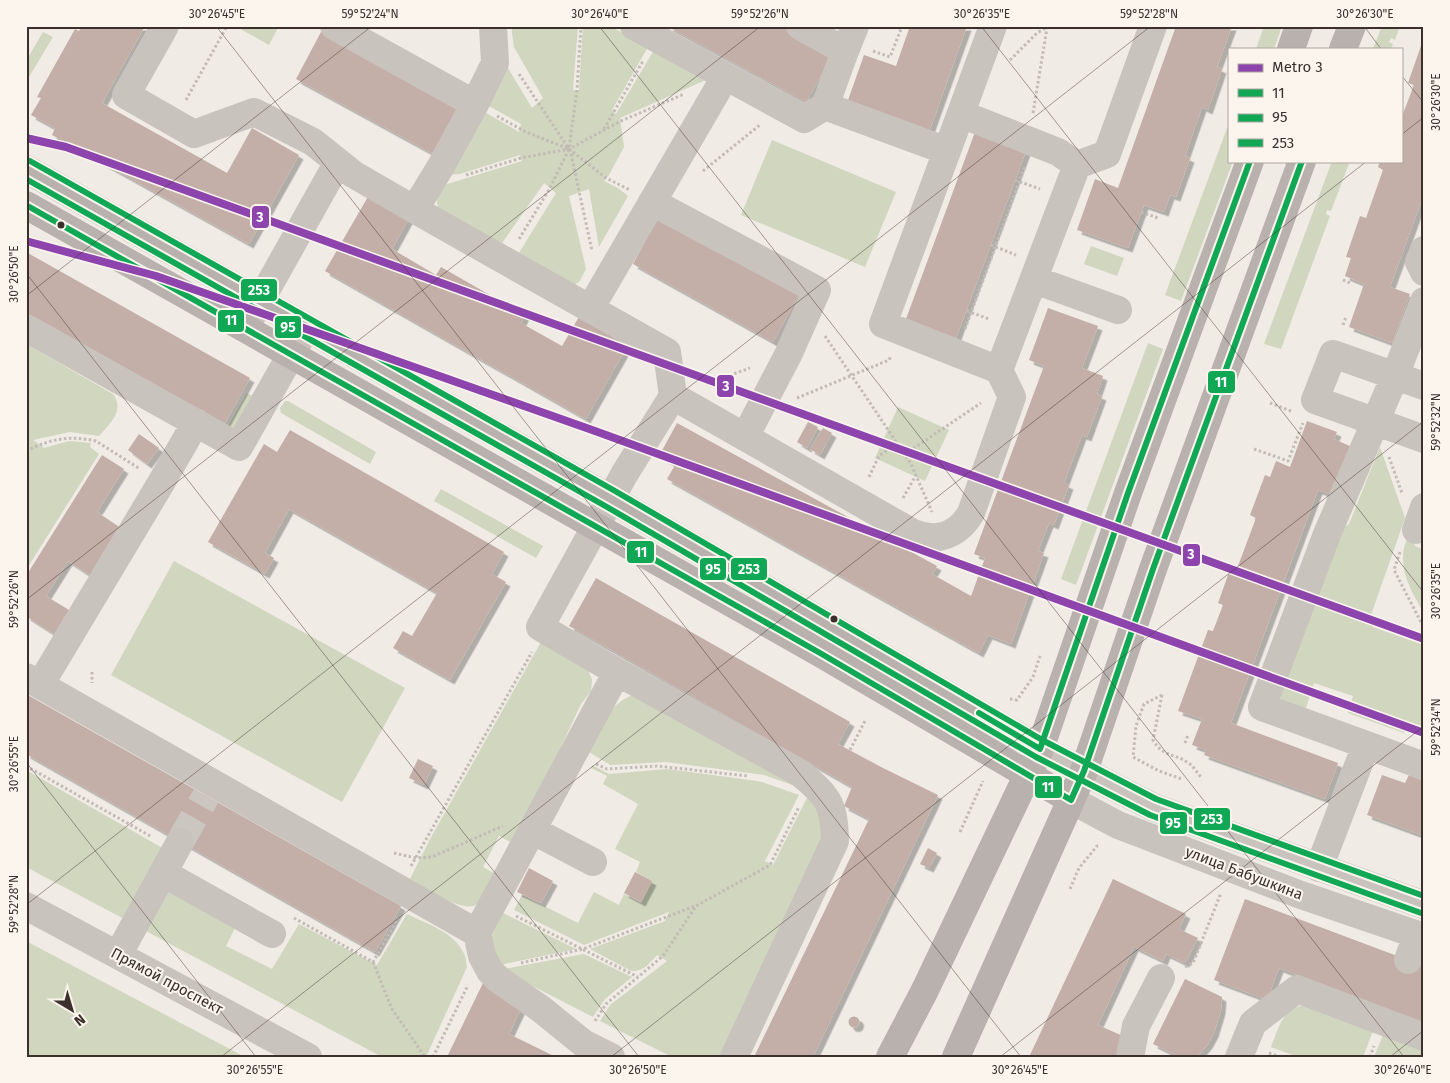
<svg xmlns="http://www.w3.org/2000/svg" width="1450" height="1083" viewBox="0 0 1450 1083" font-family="'Fira Sans',sans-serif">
<defs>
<filter id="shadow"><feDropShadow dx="4.5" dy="4.5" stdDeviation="0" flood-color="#0004"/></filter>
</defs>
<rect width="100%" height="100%" fill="#f0ebe5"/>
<path fill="#d1d6bf" d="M235,26H279L269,45Z
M511,26H578L573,90H579L583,26H610L648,47L612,110L616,114L654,50L708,79L620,118L624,147L609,175L604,181L618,188L628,196L599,247L589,189L569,196L586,269L579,282L574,285L517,256L556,193L544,183L500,246L439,209C435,199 437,195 441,186L522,161L520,155L460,174L447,175L483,111L519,132L521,124L487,105L508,68L532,108L543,98L514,47Z
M1264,26H1282L1274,49H1256Z
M1382,26H1400L1395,40L1391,38L1389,42L1393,44L1391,49H1373Z
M43,32L53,37L26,82V61Z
M1229,123V161H1233L1181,301L1165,295Z
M772,140L896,192L865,267L741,215Z
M1332,161H1350L1331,211L1327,210L1326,214L1330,216L1281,349L1264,344Z
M1091,246L1124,258L1117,276L1084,264Z
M1148,343L1163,349L1076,585L1061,579Z
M26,344L113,394C125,411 110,423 99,436L70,432L33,440L44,448L69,441L91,443L90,447L99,454L26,570Z
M247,393L255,397L235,429L227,428Z
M285,401H288L376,452L370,464L281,413L280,408Z
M898,407L949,430L925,481L875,458Z
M1380,447L1405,518L1371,615L1373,627L1424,645V725L1406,730L1404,733L1348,713L1353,696L1314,683L1304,714L1281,702L1280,695L1340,530L1349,524Z
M441,489L543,546L536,558L434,501Z
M1411,535L1415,546L1424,550V614C1413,593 1399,573 1404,548C1406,543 1406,538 1411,535Z
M174,561L405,688L342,802L111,675Z
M541,642L586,668L589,672L592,680L591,691L581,704L538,796L514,844L499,836L483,867L497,875C492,882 484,899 477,904C464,915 423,886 410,879L430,839Z
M633,695L801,788L764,775L666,762L610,765L586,750C599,729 608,704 633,695Z
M592,765L609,774L667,769L750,780L762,782L799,795L765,861L773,865L809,794L818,806L824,836L804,886L719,1057H672L600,1021L610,1005L667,961L657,955C649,964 643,972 631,971L590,949L665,921L669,912L584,945L514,910L522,895L578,923L594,892L619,905L624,894L641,903L652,881L636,872L640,862L615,849L638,804L603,784L607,776L591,768Z
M26,770L166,850L128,921L26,867Z
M164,888L237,924L226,946L272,969L299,924L377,965L407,914C425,923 454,932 463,952C466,956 466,962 467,967L426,1057H382L142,929Z
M503,913L576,949L499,965L490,939Z
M26,941L245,1057H26Z
M584,954L632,977L605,999L593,1017L515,977L504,969Z
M1300,1006H1307L1373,1031L1363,1057H1298L1271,1047C1278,1030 1281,1012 1300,1006Z
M1383,1035L1424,1050V1057H1374Z"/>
<path fill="#c3afa7" filter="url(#shadow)" d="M82,26H145L102,103L227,173L252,128L299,155L249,244L52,135L55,128L31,115L41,98L37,97L75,29L79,31Z
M667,26H785L834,53L806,102Z
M910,26H967L929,132L847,103L864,55L896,66Z
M1176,26H1232L1217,67L1222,69L1208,110L1202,107L1185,156L1190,158L1176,197L1170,195L1164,212L1144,205L1128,248L1077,230L1095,179L1118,188Z
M321,32L462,109L437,156L296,79Z
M1423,40L1424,194L1390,287L1410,294L1392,343L1349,327L1364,284L1345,276L1351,258L1346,257L1360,216L1366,218L1383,170L1378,167L1380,161H1401V119L1414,85L1408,83Z
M975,132L1026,151L956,338L906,319Z
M369,195L409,218L392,249L436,275L441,267L525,315L521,323L562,346L580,315L629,343L586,419L325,271Z
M658,217L799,294L773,342L633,264Z
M26,252L250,378L224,425L26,314Z
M1048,308L1098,326L1082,368L1103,376L1097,394L1102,396L1087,437L1082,435L1064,483L1069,485L1054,525L1049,523L1038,551L1044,553L1011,644L988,635L979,653L667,479L675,465L659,456L677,423L937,566L932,574L971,596L985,558L974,554L1044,366L1029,360Z
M1307,421L1337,432L1334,439L1352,447L1335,496L1318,490L1231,723L1338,763L1325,799L1204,755L1206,750L1192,745L1202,719L1178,711L1208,630L1213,631L1223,605L1218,603L1232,564L1238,566L1256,518L1250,515L1265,475L1270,477L1276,461L1290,467Z
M808,422L818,427L807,448L797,442Z
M823,428L832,433L820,455L810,449Z
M290,430L504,552L492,574L506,582L450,680L393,648L403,631L412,636L437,593L289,509L265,553L274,558L265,574L208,542L264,444L277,452Z
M139,434L159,448L147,464L128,450Z
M102,455L124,469L97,512L121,528L91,576L68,561L46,596L69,610L54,634L26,616V576Z
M596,578L850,722L838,744L883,768L938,795L813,1057H754L869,819L844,806L852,787L569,626Z
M26,694L401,906L375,952L26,754Z
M418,759L433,766L424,785L409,778Z
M1382,775L1405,783L1409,775L1424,781V836L1367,815Z
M928,848L937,853L929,868L920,864Z
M529,868L553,881L541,903L517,892Z
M635,872L652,881L641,902L624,893Z
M1113,879L1186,914L1179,929L1198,938L1185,963L1166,954L1163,961L1134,947L1098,1025L1125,1037L1116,1057H1029Z
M1245,899L1424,966V1023L1279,968L1267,1000L1214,980Z
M1185,979L1222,997L1221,1010L1214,1033L1208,1044L1197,1057H1180L1153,1044Z
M483,983L524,1002L509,1034L556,1057H447Z
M848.5 1022a5.5 5.5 0 1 1 11 0a5.5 5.5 0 1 1-11 0Z"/>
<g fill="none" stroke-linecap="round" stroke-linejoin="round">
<path stroke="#ccc6c0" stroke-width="28" stroke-dasharray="28 14" stroke-linecap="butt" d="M180,842L206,796"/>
<path stroke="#c2bbb6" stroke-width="3" stroke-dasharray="2.5 2.5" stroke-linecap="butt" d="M873,51L890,57L901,29L897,27L898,26
M1010,60L1037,33L1049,26
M519,74L569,149L606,178L630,190
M186,100L227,26
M1033,113L1047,28
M497,116L526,132L569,149
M604,129L643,61
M570,149L592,251
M703,171L761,124
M466,175L521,158L569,149L621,121L684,94
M1015,180L1040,189
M1141,212L1158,218
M519,239L550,188L569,149L577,90L581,26
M991,245L1016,255
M1343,280L1350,283
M967,311L989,319
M1343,325L1346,317
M965,329L1025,166
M825,336L911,464L932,512
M706,384L750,368
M797,398L889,360L891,356
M1270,403L1291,411
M1254,449L1288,461L1303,423
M26,451C50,439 69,435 96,441L140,469
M905,454L981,403
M1389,457L1402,493
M869,477L879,456L898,443
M903,498L916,475
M1400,552L1394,570L1424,628
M92,672V683
M1162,695L1144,704L1136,726L1133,757L1159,771L1182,779
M1162,695L1153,740C1163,757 1173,753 1187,762C1193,765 1197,773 1201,777
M1010,699L1017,700L1033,677L1040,656
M1408,732L1424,727
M1185,743L1188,735
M850,750L866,719
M596,764L607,769L657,766L748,776
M26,766L152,837
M960,832L983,781
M394,853L416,858L432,857L503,826
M411,866L532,652
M1070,889L1079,868L1097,846H1099
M516,916L638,977
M294,918L373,962L398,918
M373,962L392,1009L425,1057
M521,963L583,949L695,906
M1185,967L1193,963L1221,893
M595,1021L606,1004L663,956L696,906L770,865L799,807
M1269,1053L1280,1057
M433,1057L468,985
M1370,1057L1374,1046"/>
<path stroke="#c9c3be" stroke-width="28" d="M165,26L126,95L194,134L254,112L313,142L353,174L417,211L667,352L673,396L625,473L540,627L617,672L800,773C829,797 834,804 835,841L734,1057
M334,26L475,104
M634,26L804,119L825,106L947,151L883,324L999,370
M800,26L845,51L855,26
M825,106L845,51
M961,114L1058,152L1077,165
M947,151L993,26
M652,202L817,290L788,355L745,437
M415,209L441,166L475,104L495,63L493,26
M1424,250L1419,262L1424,272
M1035,280L1118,310
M1424,301L1395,376L1327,534L1262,707L1424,766
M590,309L725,77
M26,328L239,447L306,328
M245,328L338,162
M1424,386L1333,354L1315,400L1424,439
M673,396L913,533C937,543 958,535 971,513L1012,397L999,370L1077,165L1107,154L1153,26
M1416,530L1424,507
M26,677L477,933
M40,685L161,483L196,422
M1040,749L1153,807L1424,905
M1071,800L1118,825L1301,895L1424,937
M532,830L593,862
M1319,868L1366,745
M163,873L272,934
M26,906L308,1057
M118,955L180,842
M1408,960L1417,935
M611,1057L583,1043L541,1009L498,979L490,971L482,956L477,933L617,672
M1130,1057L1136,1026L1161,978
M1239,1057L1253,1023L1297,989L1424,1037"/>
<path stroke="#b8b1ad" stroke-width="28" d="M1291,49L1299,26
M1343,49L1352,26
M26,169L611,499L1040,749
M26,205L820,653L1071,800
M890,1057L925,990L1040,749L1128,493L1250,161
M956,1057L1084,771L1153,569L1302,161"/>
<defs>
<path id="bus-1" d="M26,205L820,653L1071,800L1084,771L1153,569L1302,161
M979,713L1040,749L1128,493L1250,161"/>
<path id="bus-2" d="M26,179L607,507L1036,757L1150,815L1421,913"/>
<path id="bus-3" d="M30,161L615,491L1044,741L1156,799L1424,896"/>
</defs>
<use href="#bus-1" stroke="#fbf5ee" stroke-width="10"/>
<use href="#bus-2" stroke="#fbf5ee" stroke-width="10"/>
<use href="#bus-3" stroke="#fbf5ee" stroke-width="10"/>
<use href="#bus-1" stroke="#10a855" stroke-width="6"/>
<use href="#bus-2" stroke="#10a855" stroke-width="6"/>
<use href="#bus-3" stroke="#10a855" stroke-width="6"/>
<defs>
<path id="metro-1" d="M26,138L66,147L1424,639
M26,241L156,276L595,431L1424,733"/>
</defs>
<use href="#metro-1" stroke="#fbf5ee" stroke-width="11"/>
<use href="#metro-1" stroke="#8e44ad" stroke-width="8"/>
</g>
<path fill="none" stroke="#3b302b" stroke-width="1" stroke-opacity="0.45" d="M216,26L1021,1057M599,26L1404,1057M981,26L1424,593M1364,26L1381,49M1401,75L1424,103M1401,135L1424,117M26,273L639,1057M26,296L372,26M26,600L761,26M26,762L256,1057M26,905L1151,26M221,1057L1367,161M611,1057L1424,421M1000,1057L1424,726M1390,1057L1424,1030"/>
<g fill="#3b302b" stroke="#fbf5ee" stroke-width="2">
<circle cx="61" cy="225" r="4.5"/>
<circle cx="834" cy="619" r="4.5"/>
</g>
<g text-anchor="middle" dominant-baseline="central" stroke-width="4" stroke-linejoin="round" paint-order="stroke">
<g font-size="15" fill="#3b302b" stroke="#fbf5ee">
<text transform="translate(1244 873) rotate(21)">улица Бабушкина</text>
<text transform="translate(167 981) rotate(28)">Прямой проспект</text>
</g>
</g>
<g stroke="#fbf5ee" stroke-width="2">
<rect x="251" y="205" width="19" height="24" rx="5" fill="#8e44ad"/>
<rect x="240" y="278" width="38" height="24" rx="5" fill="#10a855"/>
<rect x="217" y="309" width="28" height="24" rx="5" fill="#10a855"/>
<rect x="274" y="315" width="28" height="24" rx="5" fill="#10a855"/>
<rect x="1207" y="370" width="29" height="24" rx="5" fill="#10a855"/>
<rect x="716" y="374" width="19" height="24" rx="5" fill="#8e44ad"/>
<rect x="626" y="540" width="29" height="24" rx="5" fill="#10a855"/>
<rect x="1182" y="543" width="19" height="24" rx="5" fill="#8e44ad"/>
<rect x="699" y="557" width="28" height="24" rx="5" fill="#10a855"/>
<rect x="730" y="557" width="38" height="24" rx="5" fill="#10a855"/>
<rect x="1034" y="775" width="29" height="24" rx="5" fill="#10a855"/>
<rect x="1193" y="807" width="38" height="24" rx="5" fill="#10a855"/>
<rect x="1159" y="811" width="29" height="24" rx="5" fill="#10a855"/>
</g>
<g font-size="14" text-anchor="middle" font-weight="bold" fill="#fff">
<text x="260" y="222">3</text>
<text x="259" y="295">253</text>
<text x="231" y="325">11</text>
<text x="288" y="332">95</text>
<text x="1221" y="387">11</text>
<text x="726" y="391">3</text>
<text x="641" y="557">11</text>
<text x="1191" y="559">3</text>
<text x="713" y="574">95</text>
<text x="749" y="574">253</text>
<text x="1048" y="792">11</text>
<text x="1212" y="824">253</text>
<text x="1173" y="828">95</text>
</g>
<rect width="1450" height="1083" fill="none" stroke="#fbf5ee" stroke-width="55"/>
<rect x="1228" y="48" width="175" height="115" fill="#fbf5ee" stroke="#aea6a0"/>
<rect x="1238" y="64" width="25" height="8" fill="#8e44ad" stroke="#aea6a0"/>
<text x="1272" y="72" font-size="15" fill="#3b302b">Metro 3</text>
<rect x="1238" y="89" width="25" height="8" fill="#10a855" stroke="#aea6a0"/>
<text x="1272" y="98" font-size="15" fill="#3b302b">11</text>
<rect x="1238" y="114" width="25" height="8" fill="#10a855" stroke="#aea6a0"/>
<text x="1272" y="122" font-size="15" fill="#3b302b">95</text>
<rect x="1238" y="139" width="25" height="8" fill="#10a855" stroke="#aea6a0"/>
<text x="1272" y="148" font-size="15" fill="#3b302b">253</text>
<g transform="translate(72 1010) rotate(142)" stroke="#fbf5ee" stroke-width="4" paint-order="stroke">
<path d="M0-4L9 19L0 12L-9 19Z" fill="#3b302b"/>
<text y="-8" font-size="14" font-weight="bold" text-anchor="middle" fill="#3b302b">N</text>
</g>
<rect x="28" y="28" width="1394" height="1028" fill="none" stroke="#3b302b" stroke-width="2"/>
<g font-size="12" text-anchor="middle" fill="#3b302b">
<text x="217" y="18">30°26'45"E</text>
<text x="370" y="18">59°52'24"N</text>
<text x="600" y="18">30°26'40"E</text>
<text x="760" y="18">59°52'26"N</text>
<text x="982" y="18">30°26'35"E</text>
<text x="1149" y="18">59°52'28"N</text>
<text x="1365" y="18">30°26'30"E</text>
<text transform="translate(1436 102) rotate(-90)" y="4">30°26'30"E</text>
<text transform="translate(14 274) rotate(-90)" y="4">30°26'50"E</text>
<text transform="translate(1436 422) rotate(-90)" y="4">59°52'32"N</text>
<text transform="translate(1436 591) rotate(-90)" y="4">30°26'35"E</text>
<text transform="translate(14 599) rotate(-90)" y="4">59°52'26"N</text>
<text transform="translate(1436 727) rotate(-90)" y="4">59°52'34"N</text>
<text transform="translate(14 764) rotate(-90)" y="4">30°26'55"E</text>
<text transform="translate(14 904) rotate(-90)" y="4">59°52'28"N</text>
<text x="255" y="1074">30°26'55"E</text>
<text x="638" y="1074">30°26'50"E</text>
<text x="1020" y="1074">30°26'45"E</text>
<text x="1403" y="1074">30°26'40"E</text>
</g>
</svg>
